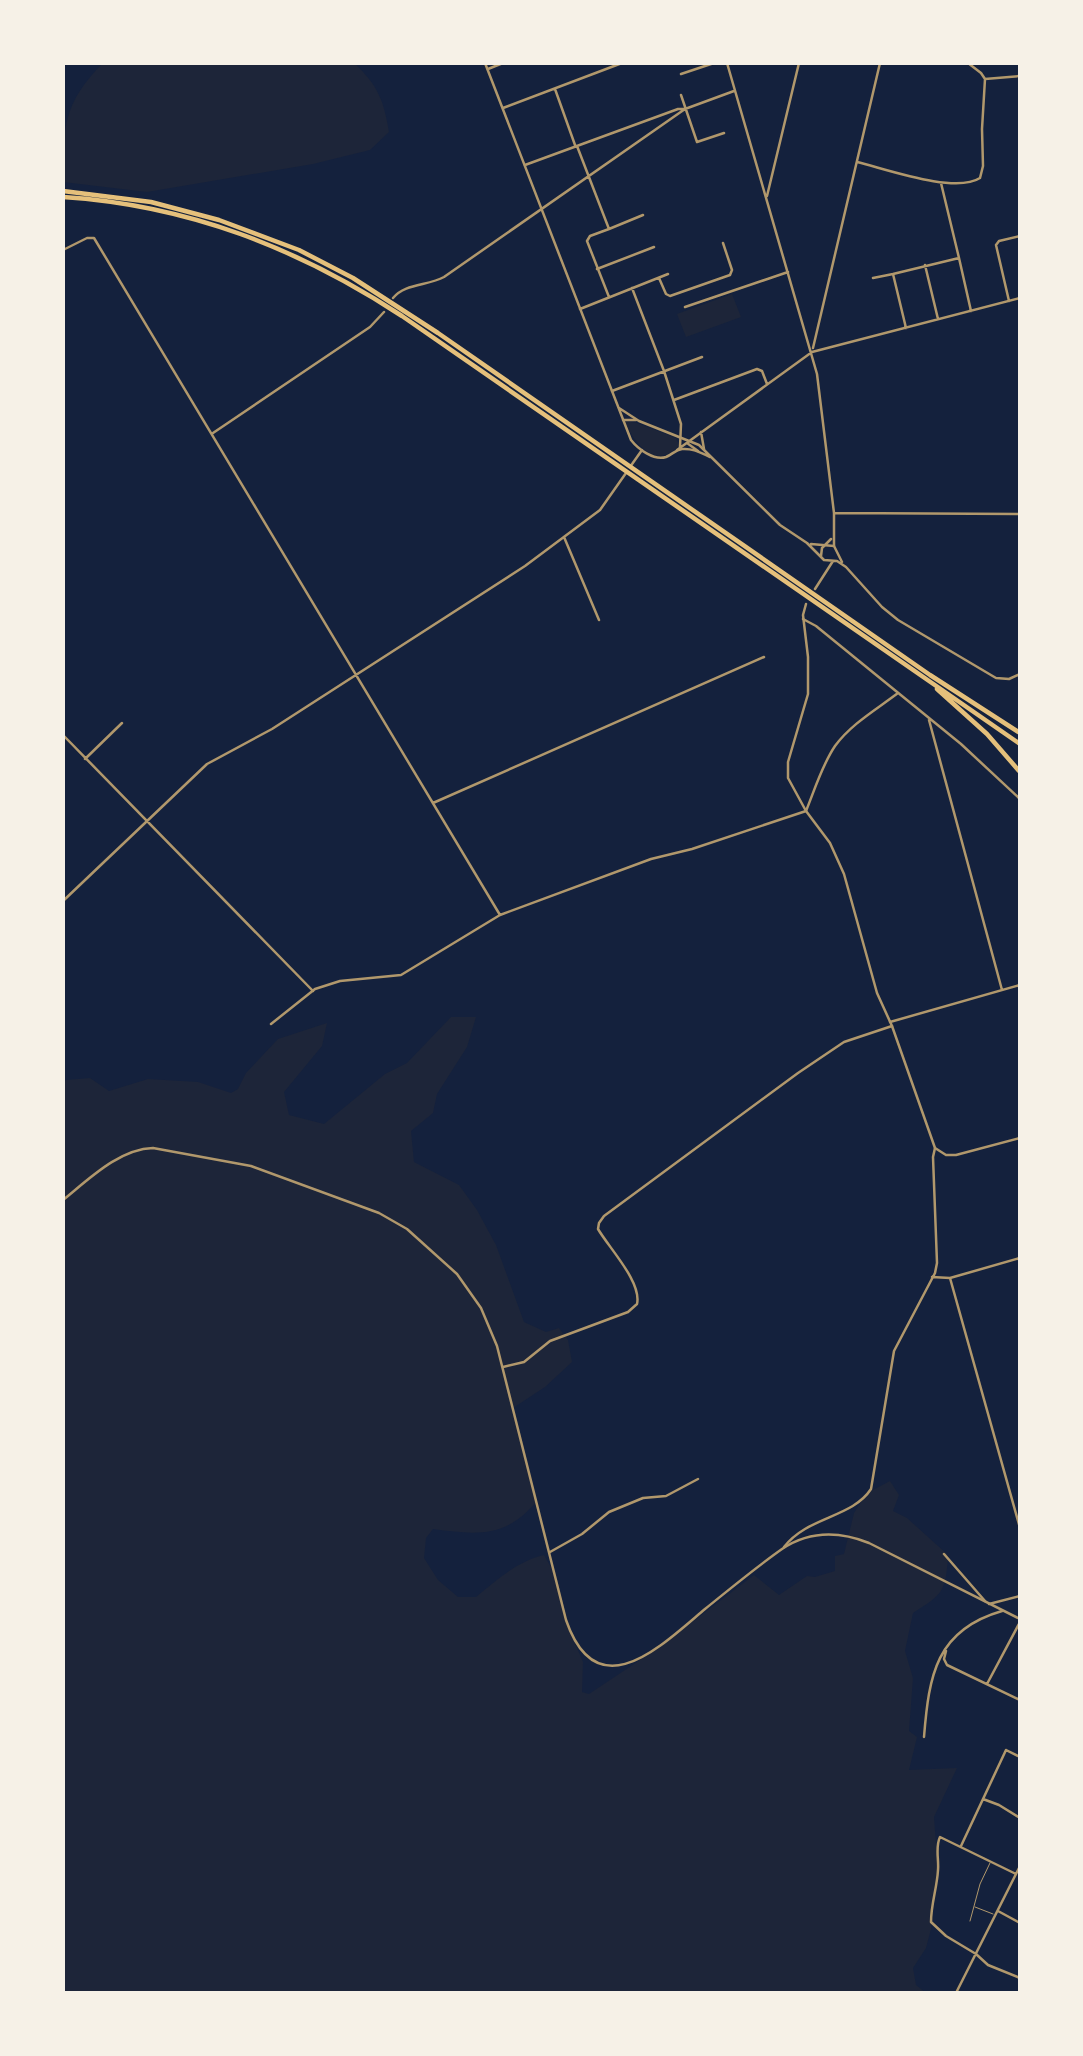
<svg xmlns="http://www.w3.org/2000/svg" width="1083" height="2056" viewBox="0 0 1083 2056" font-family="'Public Sans',sans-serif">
<rect width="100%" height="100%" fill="#14213d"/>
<path fill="#1d2539" d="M103,63H354C378,85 384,101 389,132L370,150L313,164L147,192L63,182C63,128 63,103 103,63Z
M732,294L741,317L686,337L677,314Z
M625,421L637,423L676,438L679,446C675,449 670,454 665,455C647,461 629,434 625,421Z
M451,1017H476L467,1047L437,1094L433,1113L411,1131L414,1162L459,1185L477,1210L496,1245L524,1322L546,1332L559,1328L568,1340L572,1362L545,1387L513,1408L537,1501C506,1538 478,1535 433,1529L426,1538L424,1558L438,1580L458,1597H476C496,1580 518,1561 544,1555L557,1578L568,1627L583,1662L582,1692L589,1694L658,1648L754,1575L779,1595L807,1576L815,1577L835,1571V1556L844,1554L854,1513L867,1493L890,1481L899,1495L893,1511L907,1518L948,1555C946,1592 943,1594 913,1613L905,1651L913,1678L909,1731L917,1737L909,1770L957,1768L934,1817L938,1871L931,1904V1929L926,1948L913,1968L916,1985L926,1993H63V1083L66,1080L90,1078L109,1091L148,1079L198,1082L231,1093L238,1089L246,1073L278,1039L327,1023L322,1046L284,1092L289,1115L324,1124L385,1074L407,1063Z"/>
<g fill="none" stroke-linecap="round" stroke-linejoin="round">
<path stroke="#b1986c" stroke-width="1" d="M975,1907L993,1914
M970,1921L980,1884L990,1863"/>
<path stroke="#b1986c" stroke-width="2.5" d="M727,63L817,374L834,513V546
M488,69L503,63
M681,74L714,63
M985,79L1020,76
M555,89L575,145
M681,95L697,142L724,133
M503,108L622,63
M577,146L609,229L590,236L587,241L609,297
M857,162C886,169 955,194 980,178L983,166L982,129L985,79L981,73L968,63
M525,165L678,109H685
M941,183L959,258
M767,196L799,63
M609,229L643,215
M65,249L87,238H94L500,915
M925,265L938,319
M597,269L654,247
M893,274L959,258L971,311
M659,278L666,294L670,296L730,275L732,270L723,243
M873,278L893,274L906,328
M632,288L664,371L681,424L680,447
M393,298C405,283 428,286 444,277L685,109L734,91
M1009,301L996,245L999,241L1020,236
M685,307L788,272
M580,309L668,274
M813,348L880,63
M612,391L702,357
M674,400L757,369L762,371L767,384
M623,420H636
M701,432L704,449
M213,433L370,327L384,312
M687,443L698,451
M677,450L812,352L1020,298
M630,467L642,450
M834,513L1020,514
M564,537L599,620
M821,556L822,548L831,539
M803,619L816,626L961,744L1020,799
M929,720L1002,990
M63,735L313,991
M85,759L122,723
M433,803L764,657
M63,901L207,764L272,729L525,566L600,510L626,473
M890,1022L1020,985
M271,1024L315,989L340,981L401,975L500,915L651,859L692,849L806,811C815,789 822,765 835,746C851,724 877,709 898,693
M932,1277L950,1278L1020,1258
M950,1278L1020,1528
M503,1367L524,1362L550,1341L628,1312L637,1304C642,1282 609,1248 598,1229L599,1223L604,1216L798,1073L844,1042L892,1026
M784,1547C808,1516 852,1518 871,1489L894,1351L935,1273L937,1263L933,1157L935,1148
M550,1552L582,1534L609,1512L643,1498L666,1496L698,1479
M944,1554L985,1601
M989,1604L1020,1596
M946,1651L944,1659L947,1665L1020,1700
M987,1684L1020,1622
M924,1737C929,1675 936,1630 1002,1611
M983,1799L999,1805L1020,1818
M961,1846L1006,1750L1020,1757
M1016,1874L940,1837C935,1847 939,1859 938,1870C937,1888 931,1904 931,1922L946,1936L976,1954L988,1965L1020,1978
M998,1911L1020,1923
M956,1993L1020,1866"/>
<path stroke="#b1986c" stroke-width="2.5" d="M485,63L631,440C638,449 654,461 666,457C673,454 675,450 682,449C693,448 701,453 710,457
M619,408L639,421L699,445L780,525L807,543L824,560L837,561L846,567
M811,544L834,546L842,562
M846,567L882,607L898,620L996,678L1009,679L1020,674
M815,589L833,561
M806,604L803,615L808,657V694L788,762V778L806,811L830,843L844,874L877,993L892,1026L935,1148L946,1155H956L1020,1138
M63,1200C89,1179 119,1149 153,1148L251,1166L379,1213L407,1229L457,1274L481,1308L497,1346L566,1620C597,1710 661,1646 705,1609C730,1589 755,1568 782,1549C809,1531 839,1531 869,1543L1020,1619"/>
<path stroke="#e5c07b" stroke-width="4.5" d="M63,191L151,202L219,220L299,250L353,278L438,333L930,675L1020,733
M63,197C188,205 298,248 402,316L1020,744
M937,689L987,734L1020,772"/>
</g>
<rect width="1083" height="2056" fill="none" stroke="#f6f1e7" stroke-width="130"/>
</svg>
